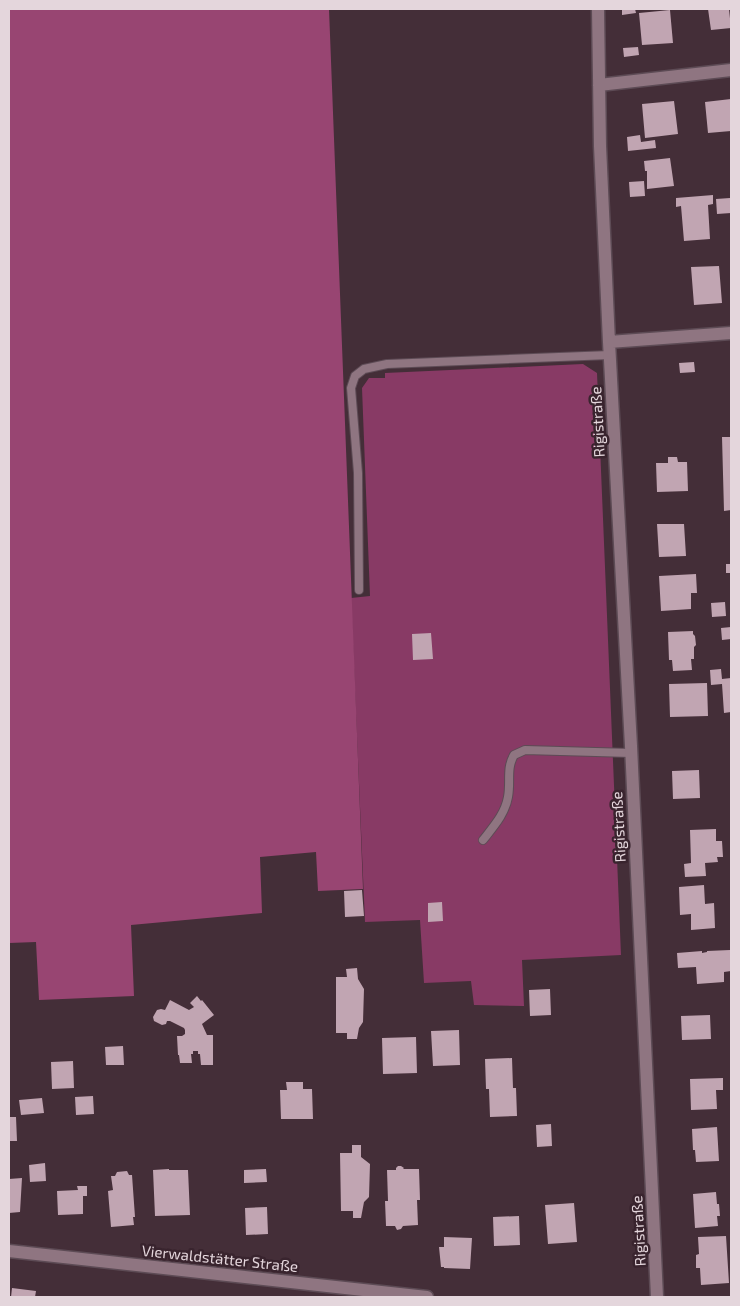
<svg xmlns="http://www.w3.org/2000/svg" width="740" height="1306" viewBox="0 0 740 1306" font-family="'Exo 2',sans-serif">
<rect width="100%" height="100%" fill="#442e38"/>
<path fill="#883a65" d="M583,364L597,373L621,955L522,960L524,1006L474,1005L471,981L424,983L420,920L365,922L351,598L370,596L362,388L369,378H385V373Z"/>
<path fill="#984572" d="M9,9H329L363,889L318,891L316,852L260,857L262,913L131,925L134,996L39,1000L36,942L9,943Z"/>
<path fill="#c1a5b2" d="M622,9H635L636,13L622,15Z
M708,9H729L731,28L711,30Z
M670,10L673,43L642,45L639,13Z
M638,47L639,55L624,57L623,48Z
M731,99V131L708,133L705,102Z
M674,101L678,134L645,138L642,104Z
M640,135L641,142L655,140L656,148L628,151L627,137Z
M670,158L674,186L647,189V171H645L644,161Z
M644,181L645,196L630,197L629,182Z
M713,195V204L708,205L710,239L684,241L681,206L676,207V198Z
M730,198L731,213L717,214L716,199Z
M719,266L722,303L694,305L691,267Z
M694,362L695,372L680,373L679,363Z
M722,437H731V510L724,511Z
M668,457H677L678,462H687L688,491L657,492L656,463H668Z
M657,524H684L686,556L659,557Z
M726,564H731V573H726Z
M696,574L697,593H691V609L661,611L659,576Z
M725,602L726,616L712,617L711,603Z
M731,627V639L722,640L721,628Z
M693,631V634L695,636L696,645L694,647V659H691L692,670L673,671L672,660H669L668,632Z
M431,633L433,659L413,660L412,634Z
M721,669L722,679L731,678V712L724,713L722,684L711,685L710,670Z
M707,683L708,716L670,717L669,684Z
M699,770L700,798L673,799L672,771Z
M716,829V841H722L723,857H717L718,862L705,863L706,876L685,877L684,864L691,863L690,830Z
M704,885L705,904L714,903L715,928L691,930V914L680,915L679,887Z
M362,890L364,916L345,917L344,891Z
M442,902L443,921L428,922V903Z
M730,950L731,971L724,972V982L697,984L696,967L678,968L677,953L702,951V953L707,952V951Z
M357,968L358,979L364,989L363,1022L359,1028L357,1039H347V1033H336V977H347L346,969Z
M550,989L551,1015L530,1016L529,990Z
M197,996L201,1001L202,1000L214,1015L202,1024L207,1035H213V1065H201L200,1054H198V1051H193V1054H191L192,1063H180L179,1055H178L177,1036H182L185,1034V1030L184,1028L170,1021H167L166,1024L162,1025L154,1021L153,1017L157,1010L161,1009L165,1010L170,1000L189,1010L194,1007L190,1003Z
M710,1015L711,1039L682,1040L681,1016Z
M459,1030L460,1065L433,1066L431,1031Z
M416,1037L417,1073L383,1074L382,1038Z
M123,1046L124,1065H106L105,1047Z
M512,1058L513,1088H516L517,1116L490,1117L489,1089H486L485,1059Z
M73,1061L74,1088L52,1089L51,1062Z
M723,1078V1090H716L717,1109L691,1110L690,1079Z
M286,1082H303V1089H312L313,1119H281L280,1090H287Z
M93,1096L94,1114L76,1115L75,1097Z
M42,1098L44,1113L21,1115L19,1100Z
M9,1117H16L17,1141H9Z
M551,1124L552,1146L537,1147L536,1125Z
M717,1127L719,1161L696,1162L695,1150H693L692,1129Z
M352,1145H361V1157L370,1164L369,1197L364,1202L361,1218H353V1211H341L340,1153H352Z
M45,1163L46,1181L30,1182L29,1165Z
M398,1166H401L404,1168L403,1169H419L420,1200H417L418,1225L403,1226L401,1229L397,1230L395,1226H386L385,1201H388L387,1170H396V1168Z
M169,1169V1170H188L190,1215L155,1216L153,1170Z
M266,1169L267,1182L244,1183V1170Z
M127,1171L129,1175H132L135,1217H133L134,1225L111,1227L108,1191L113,1190L111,1176H115L117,1172Z
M22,1178L20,1212L9,1213V1179Z
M77,1186H87V1196H83V1214L58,1215L57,1191L78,1190Z
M716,1192L717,1204H719L720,1216H717L718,1226L695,1228L693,1194Z
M574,1203L577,1242L548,1244L545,1205Z
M267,1207L268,1234L246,1235L245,1208Z
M519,1216L520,1245L494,1246L493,1217Z
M726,1236L729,1283L701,1285L700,1268H696V1255L699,1254L698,1237Z
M444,1237L472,1238L470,1269L444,1268V1267H441L439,1247H444Z
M12,1288L36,1291L35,1297H11Z"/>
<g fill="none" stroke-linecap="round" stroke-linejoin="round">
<defs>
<path id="lane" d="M359,590L358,473L351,388L355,376L364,369L387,364L610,355
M483,840C494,826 505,814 508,797C511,781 506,769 514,755L525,750L631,753"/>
<path id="street" d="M598,9L600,146L609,342L631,746L657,1297
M599,85L731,70
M609,342L731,333
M9,1251L427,1297"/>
</defs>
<use href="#lane" stroke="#5d4b55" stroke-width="10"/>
<use href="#street" stroke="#5d4b55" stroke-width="15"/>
<use href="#lane" stroke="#8f7581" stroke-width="8"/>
<use href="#street" stroke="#8f7581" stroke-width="12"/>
</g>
<g text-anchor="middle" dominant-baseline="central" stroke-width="5" stroke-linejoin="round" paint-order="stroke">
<g font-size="15" fill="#e4d6dc" stroke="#39242e">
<text transform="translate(597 422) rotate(-93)">Rigistraße</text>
<text transform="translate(618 827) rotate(-93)">Rigistraße</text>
<text transform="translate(638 1231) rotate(-93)">Rigistraße</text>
<text transform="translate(220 1258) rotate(6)">Vierwaldstätter Straße</text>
</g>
</g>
<rect width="740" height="1306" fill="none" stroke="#e4d6dc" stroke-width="20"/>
</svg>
